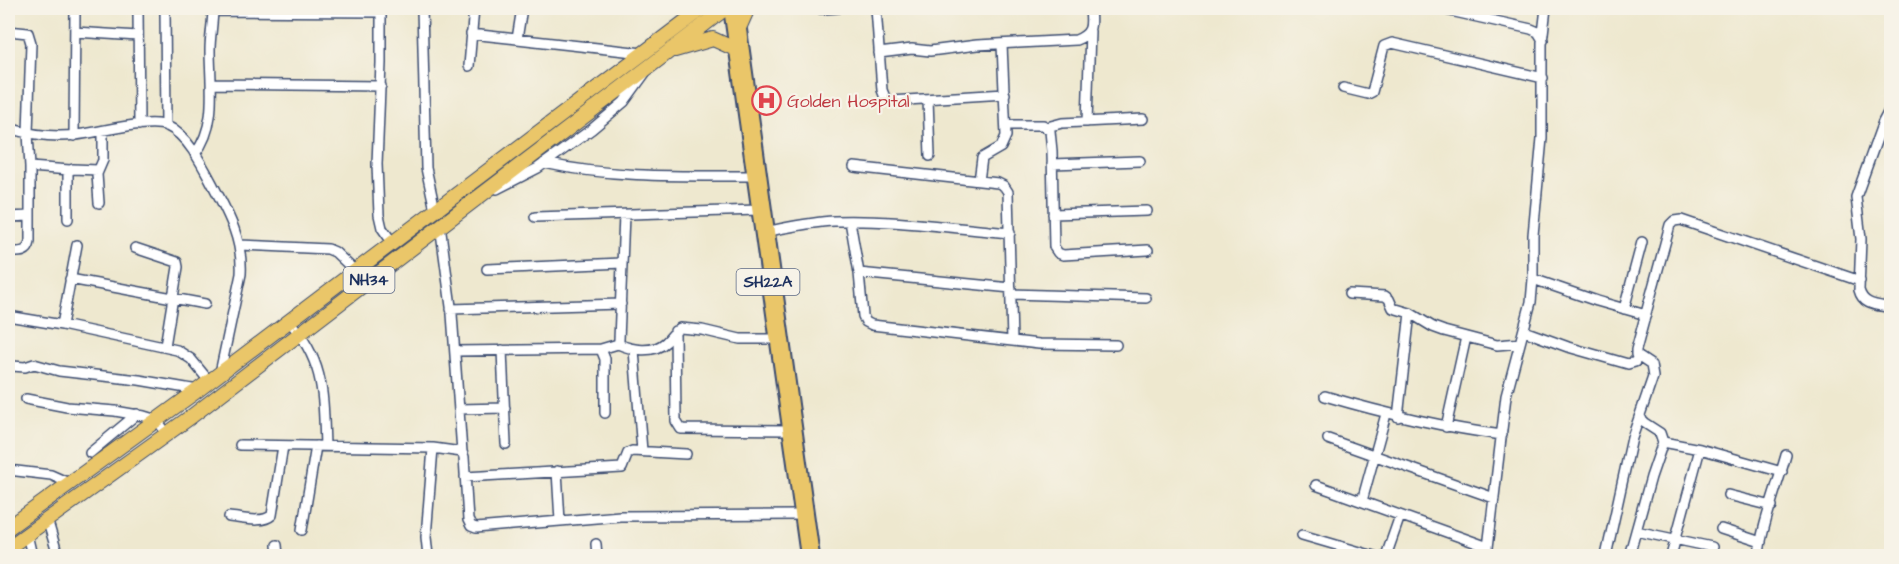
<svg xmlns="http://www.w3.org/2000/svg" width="1899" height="564" viewBox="0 0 1899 564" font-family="'Architects Daughter',sans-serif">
<rect width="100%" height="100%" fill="#f7f3e8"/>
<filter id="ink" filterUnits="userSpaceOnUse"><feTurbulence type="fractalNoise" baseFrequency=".0167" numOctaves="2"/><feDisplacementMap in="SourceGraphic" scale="12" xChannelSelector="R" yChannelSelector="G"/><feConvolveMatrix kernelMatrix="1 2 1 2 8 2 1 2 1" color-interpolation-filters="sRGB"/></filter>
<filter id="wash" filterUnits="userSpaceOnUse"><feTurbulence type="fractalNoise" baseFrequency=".008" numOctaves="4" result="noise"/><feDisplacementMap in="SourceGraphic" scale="24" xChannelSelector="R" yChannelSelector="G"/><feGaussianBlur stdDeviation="1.35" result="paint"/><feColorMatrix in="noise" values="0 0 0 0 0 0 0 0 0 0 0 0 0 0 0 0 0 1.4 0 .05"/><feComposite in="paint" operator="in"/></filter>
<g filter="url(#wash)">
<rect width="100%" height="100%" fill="#eee8cf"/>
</g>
<g filter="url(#ink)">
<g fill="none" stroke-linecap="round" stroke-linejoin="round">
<defs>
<path id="minor" d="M138,8L139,125
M165,8L166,126
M381,8V63L377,164L379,215L382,228L392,242
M422,8L426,168L435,210
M876,8L882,90L886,100L890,101L1005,94
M1437,8L1531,29L1538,32L1543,40
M821,9L838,8
M213,11L381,12
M8,31L28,33L31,43L28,133L30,167V242C28,254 18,252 8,252
M75,32L138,36
M471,34L643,53
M517,39L522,8
M879,53L912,49L930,51L977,45L1076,40C1094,33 1091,24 1090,8
M469,66L474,8
M211,84L381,86
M1343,88L1368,94L1372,92L1384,46L1392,43L1543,78
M928,99L930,156
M1892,105L1883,122L1856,197L1861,239L1859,290C1863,306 1878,305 1892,308
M1087,122L1090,31
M1007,125H1043L1050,131L1052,151L1054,247L1058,253L1063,255L1148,250
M1047,127L1062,123L1143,119
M8,128C29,134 53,138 76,135C97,133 149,118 167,126C188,135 204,168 214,187C229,215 243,241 241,274L220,373
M74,136L75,8
M195,154C218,125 210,85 210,50C210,36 213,22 213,8
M544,163C612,178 683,176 753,176
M1052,164L1140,161
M30,167L70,170
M854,167L998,183L1004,186L1008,192L1012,341
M979,181L982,158L1001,147L1006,136L1002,45
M497,189L538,168L592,129L624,102L645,73
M99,203L97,174L103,160V132
M1053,214L1147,211
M8,217L30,216
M535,217L758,210
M68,219V171L73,169L98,170
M850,221L859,273L863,316L866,322L872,325L1039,344L1116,345
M440,225L452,314L462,452
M769,231C790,227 812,222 834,221C892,219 952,228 1010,233
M240,245L328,249L335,252L355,271
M135,248L177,262L178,267L165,346
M487,269L622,263
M859,273L1011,288
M70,279L205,304
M1533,279L1597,301L1646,315
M1011,294L1146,298
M1349,294L1385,296L1389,299L1393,308L1410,313L1433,327L1444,331L1497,345L1520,343
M451,309L621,304
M1624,309L1642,242
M8,316L62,325L177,350L191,359L209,381
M289,321C325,362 323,394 325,446
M62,325L77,245
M675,331L676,421L681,429L789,430
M1524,331L1568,347L1628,364L1635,362L1638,356
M618,344C632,350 653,354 666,342C671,337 674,332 680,328L702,330L740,339H776
M601,349L618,344L619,340L624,215
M502,350L506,444
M634,350L642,451
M455,351L601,349L605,359V413
M8,369L12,366L25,367L34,364L59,371L139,380L198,390
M1325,396C1383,413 1441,427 1502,435
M26,399L67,407L115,411L144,416L157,420L167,434
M459,409L505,408
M1640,416L1643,422L1660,433L1663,442
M1398,417L1410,313
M1446,427L1466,337
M1328,439L1494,498
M240,445L433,448L426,537L428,556
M433,448L462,452L464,457L468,520L471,526L476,528L620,516L801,515
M90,453L137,414
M8,470L51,475L69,483
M557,471L560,521
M465,477L622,468L628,453L632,451L686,454
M1316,485L1488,547
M1728,495L1772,506
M1362,501L1386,414
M229,517C242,518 262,524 272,515L283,446
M47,519L58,556
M1721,529L1761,542
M302,530L316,446
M1636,531L1712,547
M27,534L32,556
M1302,535L1374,556
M596,544L597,556
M277,545L278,556
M1386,556L1400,516
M1487,556L1506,396L1531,302L1533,279V235L1542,138V42L1546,8
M1606,556L1632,438L1653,377L1651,365L1636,355V350L1670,225L1674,221L1681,220L1860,281
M1629,556L1651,477L1663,442L1700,449L1782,472
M1671,556L1700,449
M1760,556C1756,542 1781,475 1786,455"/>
<path id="major" d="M729,8L806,556
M738,8L814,556"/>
<path id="highway" d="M740,26L748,8
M675,50L713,39L735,49
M8,528L198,390L703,8
M8,548L192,416L726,8"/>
</defs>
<use href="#minor" stroke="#3b4b6f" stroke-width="12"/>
<use href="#major" stroke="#3b4b6f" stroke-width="14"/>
<use href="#highway" stroke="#3b4b6f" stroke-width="16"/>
<use href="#minor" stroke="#fff" stroke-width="9"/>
<use href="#major" stroke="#eac669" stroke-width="10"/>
<use href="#highway" stroke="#eac669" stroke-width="14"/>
</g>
</g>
<defs>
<symbol id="hospital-ring" viewBox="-11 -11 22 22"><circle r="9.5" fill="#f7f3e8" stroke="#e0444e" stroke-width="1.5"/><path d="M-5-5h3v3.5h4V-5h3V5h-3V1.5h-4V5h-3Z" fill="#e0444e"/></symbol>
</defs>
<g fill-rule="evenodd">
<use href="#hospital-ring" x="750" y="84" width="33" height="33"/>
</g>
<g text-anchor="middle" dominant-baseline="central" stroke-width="4.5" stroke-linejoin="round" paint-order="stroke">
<g fill="#f7f3e8" stroke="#5d6a87" stroke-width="1.5">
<rect x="343.5" y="267" width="51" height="26" rx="4.5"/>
<rect x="736.5" y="269" width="63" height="26" rx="4.5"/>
</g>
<g font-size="16" font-weight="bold" fill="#1b2f5e">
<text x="369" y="280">NH34</text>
<text x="768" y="282">SH22A</text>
</g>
<g font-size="18" fill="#be3a42" stroke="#f7f3e8" text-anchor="start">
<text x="787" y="101">Golden Hospital</text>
</g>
</g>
<rect width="1899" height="564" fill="none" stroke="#f7f3e8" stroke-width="30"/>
</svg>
